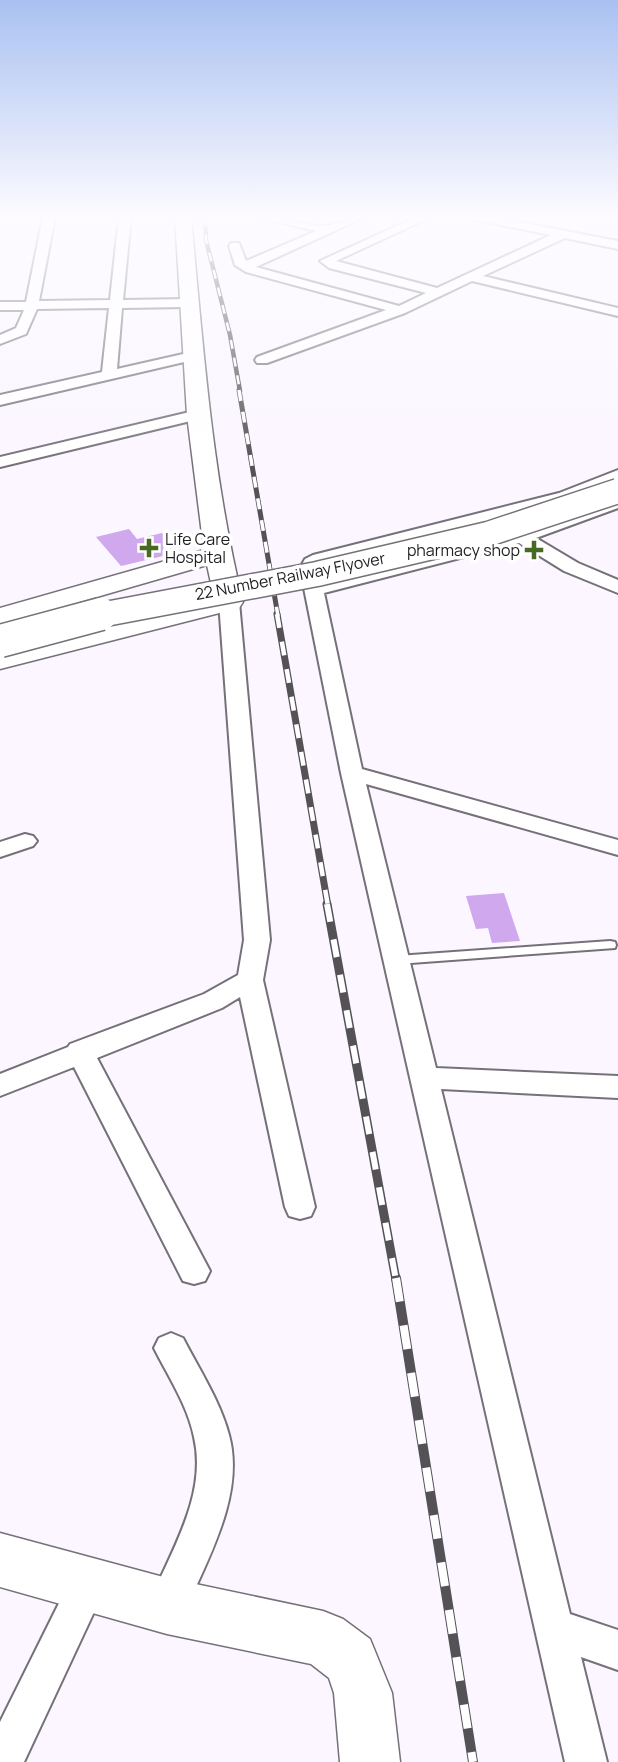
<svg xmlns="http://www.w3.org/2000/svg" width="618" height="1762" viewBox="0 0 618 1762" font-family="Manrope,sans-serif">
<rect width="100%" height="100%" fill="#fbf6ff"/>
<path fill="#d0a8ed" d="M129,529L137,539L162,533L180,552L121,566L96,537Z
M504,893L520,941L492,943L488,928L476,929L466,896Z"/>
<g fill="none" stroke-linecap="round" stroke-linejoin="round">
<defs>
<path id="lane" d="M610,941L615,942L616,945L615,948L397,964L390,960L397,956Z"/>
<path id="street" d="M43,217H55L39,301L110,300L119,217H131L123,300L189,299L196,303L189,307L122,308L117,369L192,352L197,353V359L0,405V395L102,372L109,308L37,309L26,334L0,344V335L16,328L24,310H0V302H26Z
M258,217C282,216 307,227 326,226C338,225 347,217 365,217L256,267L399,306L426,293L329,268L320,261L416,217H431L336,261L437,288L551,235L476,220L470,217H492L618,241V249L565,238L483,276L618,308V316L472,281L405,313L267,363H257L255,360L257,357L386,310L246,272L235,265L229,246L231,243H239L246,261L316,231Z
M198,410L203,412L206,415L203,418L0,467V457Z
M618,470V481L571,501L325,563L318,568L321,582L516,533L618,497V508L536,538L578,563L618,580V593L564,571L519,543L324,593L362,769L618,840V855L366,784L436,1068L618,1076V1098L441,1089L570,1614L618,1630V1670L581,1657L607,1762H565L341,773L300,568L305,559L313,555L559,493Z
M229,596L239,602L270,940L263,980L315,1207L311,1216L300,1219L289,1216L285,1207L240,997L222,1008L97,1058L210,1271L205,1281L194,1284L183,1281L74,1067L0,1096V1074L68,1047L70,1044L204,994L238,975L244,940L219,602Z
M25,834L33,836L37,841L33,846L0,857V842Z
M171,1333L183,1338C199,1369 220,1401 229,1435C246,1497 204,1565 181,1620L167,1625L153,1620L148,1606C169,1554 208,1496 194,1437C188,1406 168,1376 154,1348L159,1338Z
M88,1565L101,1571L107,1584L101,1597L24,1762H0V1722L75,1571Z"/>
<path id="secondary" d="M175,217H191C203,346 212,476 243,602L239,608L0,669V651L214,597L207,565L0,625V608L204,550L187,415Z
M0,1533L167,1578L323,1611L343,1619L370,1639L392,1693L400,1762H340L334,1693L329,1678L311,1664L167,1634L0,1587Z"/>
</defs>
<use href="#lane" stroke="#767179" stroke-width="4"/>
<use href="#street" stroke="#767179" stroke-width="4"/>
<use href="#secondary" stroke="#767179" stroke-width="3"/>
<use href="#lane" fill="#fff" fill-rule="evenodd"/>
<use href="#street" fill="#fff" fill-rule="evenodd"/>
<use href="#secondary" fill="#fff" fill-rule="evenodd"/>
<defs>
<path id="rail-far4" d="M205,217L206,240L230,335L240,391"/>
<path id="rail-far3" d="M239,390L278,616"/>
<path id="rail-far2" d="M277,614L328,906"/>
<path id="rail-far1" d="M327,904L396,1280"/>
<path id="rail" d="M396,1278L473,1762"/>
</defs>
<use href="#rail-far4" stroke="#545257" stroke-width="4.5"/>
<use href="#rail-far3" stroke="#545257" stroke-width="5"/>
<use href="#rail-far2" stroke="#545257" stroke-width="7"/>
<use href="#rail-far1" stroke="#545257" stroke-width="9"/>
<use href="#rail" stroke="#545257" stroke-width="10"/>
<use href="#rail-far4" stroke="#fff" stroke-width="2.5" stroke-dasharray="9" stroke-linecap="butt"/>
<use href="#rail-far3" stroke="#fff" stroke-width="3.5" stroke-dasharray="11" stroke-linecap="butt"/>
<use href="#rail-far2" stroke="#fff" stroke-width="4.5" stroke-dasharray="14" stroke-linecap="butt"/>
<use href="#rail-far1" stroke="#fff" stroke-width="6" stroke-dasharray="18" stroke-linecap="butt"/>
<use href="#rail" stroke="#fff" stroke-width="8" stroke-dasharray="24" stroke-linecap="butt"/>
<defs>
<path id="secondary-bridge-far1" d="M95,616L317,574L488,534L618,491"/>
<path id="secondary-bridge" d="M0,641L101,614"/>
</defs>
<use href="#secondary-bridge-far1" stroke="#767179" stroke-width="27" stroke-linecap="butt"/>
<use href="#secondary-bridge" stroke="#767179" stroke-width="35" stroke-linecap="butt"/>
<use href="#secondary-bridge-far1" stroke="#fff" stroke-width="24"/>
<use href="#secondary-bridge" stroke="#fff" stroke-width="32"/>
</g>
<linearGradient id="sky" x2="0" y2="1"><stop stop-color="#a9c1f1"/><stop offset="0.47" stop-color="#fdfbff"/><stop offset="1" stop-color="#fdfbff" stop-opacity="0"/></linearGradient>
<rect width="618" height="463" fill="url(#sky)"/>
<g fill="#476921" stroke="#fff" stroke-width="2.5">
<path d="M145.5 537.5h7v7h7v7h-7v7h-7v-7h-7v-7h7z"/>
<path d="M530.5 539.5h7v7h7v7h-7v7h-7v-7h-7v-7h7z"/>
</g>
<g text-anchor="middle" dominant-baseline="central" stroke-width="7" stroke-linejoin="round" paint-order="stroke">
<g font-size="16" fill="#1f1e21" stroke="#fff" text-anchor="start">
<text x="165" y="539">Life Care<tspan x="165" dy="18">Hospital</tspan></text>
<text x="520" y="550" text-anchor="end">pharmacy shop</text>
</g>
<g font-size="16" fill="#1f1e21" stroke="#fff">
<text transform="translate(290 576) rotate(-11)">22 Number Railway Flyover</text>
</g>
</g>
</svg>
